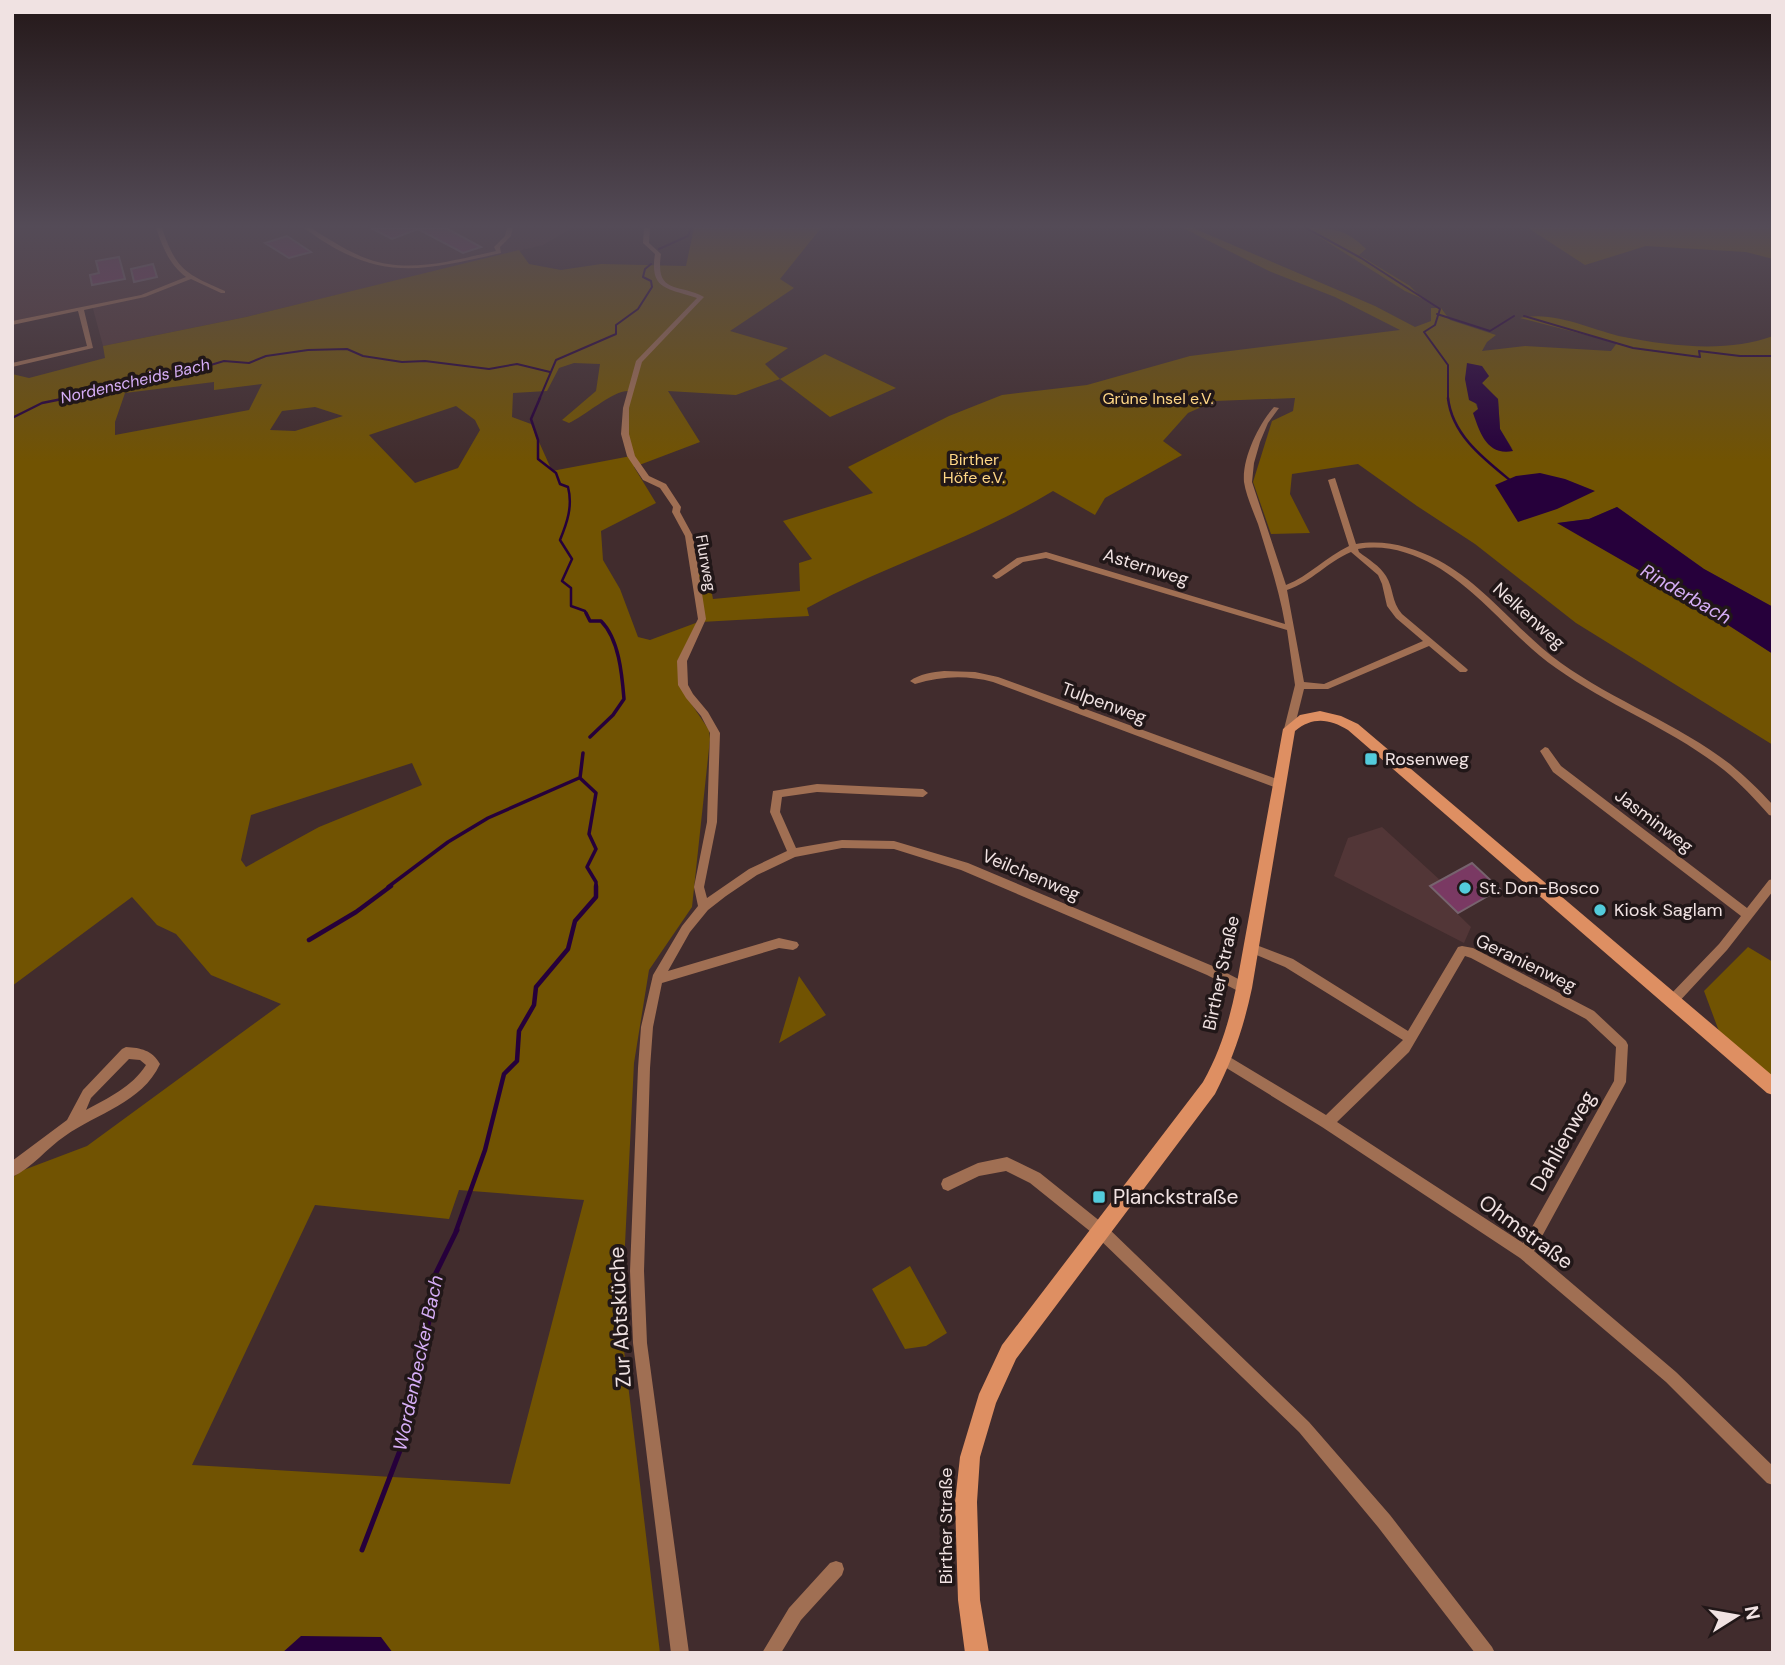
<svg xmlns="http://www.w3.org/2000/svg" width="1785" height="1665" viewBox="0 0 1785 1665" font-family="'DM Sans',sans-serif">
<rect width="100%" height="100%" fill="#412c2d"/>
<path fill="#523637" d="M12,228H572L543,245L246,317L103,346L92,305L12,321Z
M1382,827L1440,880L1430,887L1471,927L1464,943L1334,876L1348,838Z"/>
<path fill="#715302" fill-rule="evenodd" d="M694,228H821L780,279L794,288L730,331L788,348L765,364L780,379L825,354L896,388L830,417L780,379L736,395L668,391L700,442L634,467L656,503L601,531L603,560L620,589L638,637L650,640L701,621L699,574H708L713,599L800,591L799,563L812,559L783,521L873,493L848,467L949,416L1002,395L1087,385L1190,356L1400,330L1335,297L1269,271L1183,228H1193L1375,306L1415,327L1431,321V308H1441L1450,320L1496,335L1487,342L1482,351L1525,346L1611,351L1617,343L1520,318C1555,310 1591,330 1624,337C1669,346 1729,353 1773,336V607L1704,569L1617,507L1589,519L1559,523L1677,592L1773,654V745L1576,623L1475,544L1417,506L1358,464L1292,474L1290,494L1310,533L1271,534L1253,482L1272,421L1293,411L1295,398L1215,401L1188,413L1163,441L1182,455L1105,498L1095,515L1053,491C976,538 887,564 807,608L809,616L701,622L681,657L686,696L709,730L710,739L692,907L649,970L634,1063L621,1325L660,1653H12V1178L21,1171L87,1146L281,1004L211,975L176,934L157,925L132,897L12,986V374L29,378L105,358L103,346L246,317L519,250L529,264L561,270L601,264L686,266ZM574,363L600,364L596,391L562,420L569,423C585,416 612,391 628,391L624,421L631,456L552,471L531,424L512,417L513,393L547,391L559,368ZM1467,372L1489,376L1482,383L1484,387L1498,399L1500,429L1513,450L1478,409L1465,379ZM214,382V390L262,384L249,410L115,435V422L125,393ZM456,406L475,420L480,430L458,468L415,483L369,435ZM315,407L343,416L295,431L270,430L282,411ZM412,763L422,785L319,827L246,867L241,860L251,815ZM459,1190L584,1200L510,1484L192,1465L315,1205L449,1219Z
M1305,228C1333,228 1346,229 1366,249L1359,255L1410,286L1423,299L1405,291Z
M1528,228H1773V259L1746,252L1646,246L1585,265Z
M1748,947L1773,962V1079L1720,1034L1704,991Z
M799,976L826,1015L779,1043Z
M910,1266L947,1333L926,1346L905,1349L872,1289Z"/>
<path fill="#26003b" d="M1467,363L1482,366L1489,376L1482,383L1498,399L1500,429L1513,451C1487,456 1480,433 1473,413L1478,409L1477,404L1469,400L1465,379Z
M1540,473L1565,479L1595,491L1557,509L1518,522L1495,485L1516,476Z
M1617,507L1704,569L1773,607V654L1677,592L1557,523L1589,519Z
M301,1636L381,1637L393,1653H282Z"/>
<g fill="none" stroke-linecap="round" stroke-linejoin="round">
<path stroke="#26003b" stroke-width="2" d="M1306,228L1361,258L1440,309L1435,325L1424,332L1448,365V400
M659,249L688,236L691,228
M1437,314L1490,331L1514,316
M1524,316L1633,348L1700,357L1699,351L1740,356H1773
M58,400L156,379L173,371L194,370L224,361L249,363L266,356L308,350L347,349L363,356L402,362L425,361L489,369L517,364L550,372
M539,400L556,360L616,334V325L638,309L652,287L651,281L643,277L645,269L651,264"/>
<path stroke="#26003b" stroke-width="2.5" d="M540,398L531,419L538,440V459L556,473L560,484L568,487C573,506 567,523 560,540L572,559L562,581L571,588V606L585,611L587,615
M1448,398C1452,435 1484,459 1511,481
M12,418L42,403L67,398"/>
<path stroke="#26003b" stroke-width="3.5" d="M586,613L590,621H601C619,639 622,674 624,699L613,715L590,737
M583,753L580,778L596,793L589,834L596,849L587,867L596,882V887
M388,887L448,842L488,818L579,778"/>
<path stroke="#26003b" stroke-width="4.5" d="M309,940L356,912L391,886
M456,1231L485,1150L504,1074L517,1061L519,1031L534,1005L536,987L568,949L575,921L596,897V886"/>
<path stroke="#26003b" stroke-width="5" d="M362,1550L404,1440L429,1321L433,1279L457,1230"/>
</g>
<path fill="#7a3963" stroke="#77636e" stroke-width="2" d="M371,228H446L481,247L463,253L418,229L392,239Z
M287,236L311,252L289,258L265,243Z
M119,257L125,279L92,285L90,275L99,273L96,261Z
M153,264L157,277L134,282L131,269Z
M1472,863L1500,889L1458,913L1430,886Z"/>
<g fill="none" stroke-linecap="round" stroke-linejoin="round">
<path fill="#a06f53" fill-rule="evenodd" d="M156,228H162C176,270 186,274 225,291V293H221L191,279L145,297L84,310L93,348L12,367V363L87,346L78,311L12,325V321L141,295L186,277C169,264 163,248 156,228Z
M304,228H311C329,239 348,252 368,259C410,274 454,260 496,251L494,247L505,236L507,228H513L511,236L500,247L501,253C418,272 377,282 304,228Z
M644,228H650L649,243L661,254C655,295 678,283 704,297L642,362L629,408V434L635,456L649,476L666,484L681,507L680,512L693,536L706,619L687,661L688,685L693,694L708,712L720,733L717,822L704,887L707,898L749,869L787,851L770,812L773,791L817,784L923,789L928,793L923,797L817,792L782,797L780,812L796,848L842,840L894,841L968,863L1215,967L1248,984L1250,988L1248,992L1244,993L1240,992L1207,975L961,870L894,849L842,848L795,857L757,875L726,896L708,910L690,932L668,971L779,938L797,942L799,945L797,948L793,950L779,948L662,983L653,1027L650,1068L644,1271L647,1343L689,1653H671L633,1343L630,1271L638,1068L641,1027L653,975L682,926L698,906L694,887L707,822L710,733L701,716L686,698L678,685L677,661L698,619L685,536L672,512L673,507L660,488L643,480L627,456L621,434L623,408L636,361L697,298C669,288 649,291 655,254L643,243Z
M1274,407L1279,408L1268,423L1260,442L1254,463L1252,482L1286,585C1309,576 1326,557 1349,546L1328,480L1335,478L1356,544C1385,539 1413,547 1438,560C1485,585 1518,632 1561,663C1614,701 1678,724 1730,764C1746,777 1759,790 1773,805V816L1769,815C1755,799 1741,784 1724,770C1672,729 1609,706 1556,668C1512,637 1480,591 1434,565C1411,552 1384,544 1358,549L1359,552C1368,559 1380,566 1386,576C1394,589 1391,601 1402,614L1466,668L1468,670L1466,672H1460L1429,646L1328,689H1304L1294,729L1289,732L1284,729L1295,685L1287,630L1046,558L1023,562L999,578L996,579L992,576L1017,558L1046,552L1285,624C1279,589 1268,557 1258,524C1253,511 1246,495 1244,482C1242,458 1259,424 1274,407ZM1351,552L1378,575L1382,584L1387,606L1396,618L1423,641L1324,684L1304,682L1287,590C1313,581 1327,562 1351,552Z
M944,671L975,672L998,677L1282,781L1283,784L1282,787H1274L993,682C966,675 942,676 915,684L910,681C919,674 933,672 944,671Z
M1545,747L1548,748L1561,766L1747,908L1769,880L1773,879V891L1727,950L1676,1005L1672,1006L1668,1005L1666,1001L1668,997L1719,944L1741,916L1553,772L1540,751Z
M1251,943L1293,959L1408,1031L1458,947L1462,946L1473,948L1594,1011L1626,1041L1628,1045L1626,1082L1624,1086L1534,1251L1676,1372L1773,1466V1485L1767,1483L1666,1382L1520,1258L1322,1127L1220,1064L1218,1060L1220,1056L1224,1054L1228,1056L1326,1115L1403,1040L1285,967L1247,951L1245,948L1247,945ZM1465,956L1471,958L1586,1019L1616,1047L1614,1081L1523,1243L1337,1122L1409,1052Z
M126,1047C141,1048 152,1050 160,1064C142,1103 97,1113 65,1136C47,1148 32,1168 12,1177V1161L67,1120L83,1090L122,1049ZM129,1059L140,1060L146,1065C132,1087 108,1098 86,1110L91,1098Z
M1007,1157L1040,1173L1106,1226L1309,1422L1390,1515L1492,1647L1495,1653H1475L1378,1527L1299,1432L1096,1236L1030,1183L1006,1171L979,1176L948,1191L943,1189L941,1184L943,1179L978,1163Z
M836,1561L842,1563L844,1569L842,1575L801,1620L781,1653H762L789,1608L830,1563Z"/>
<path fill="#de8f62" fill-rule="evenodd" d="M1320,711L1341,716L1358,724L1773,1076V1095L1767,1093L1348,730C1330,719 1313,716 1295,731L1252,988C1244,1026 1233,1059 1215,1094L1016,1359L996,1403L980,1457L977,1502L980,1600L989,1653H965L958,1600L955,1502L960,1457L979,1394L1002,1345L1203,1082C1220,1052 1229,1022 1236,988L1283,729L1300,715Z"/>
</g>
<linearGradient id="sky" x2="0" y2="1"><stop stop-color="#241819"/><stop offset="0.49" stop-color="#544b57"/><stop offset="1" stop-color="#544b57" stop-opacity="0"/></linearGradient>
<rect width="1785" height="461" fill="url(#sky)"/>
<g fill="#53cbdb" stroke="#211718" stroke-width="2.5">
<rect x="1364" y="752" width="14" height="14" rx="3.5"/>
<circle cx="1465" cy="888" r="7"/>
<circle cx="1600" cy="910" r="7"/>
<rect x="1092" y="1190" width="14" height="14" rx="3.5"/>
</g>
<g text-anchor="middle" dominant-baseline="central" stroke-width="7" stroke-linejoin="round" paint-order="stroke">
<g font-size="16" font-style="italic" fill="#d6aef7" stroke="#211718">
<text transform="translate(135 381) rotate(-13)">Nordenscheids Bach</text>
</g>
<g font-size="16" fill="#ffd786" stroke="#211718">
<text x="1158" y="398">Grüne Insel e.V.</text>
<text x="974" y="459">Birther<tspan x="974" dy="18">Höfe e.V.</tspan></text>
</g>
<g font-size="16" fill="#f0e2e2" stroke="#211718">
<text transform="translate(706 563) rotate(80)">Flurweg</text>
</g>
<g font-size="18" fill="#f0e2e2" stroke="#211718">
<text transform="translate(1146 567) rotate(17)">Asternweg</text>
<text transform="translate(1529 616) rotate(42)">Nelkenweg</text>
<text transform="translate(1104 703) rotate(20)">Tulpenweg</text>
<text transform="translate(1654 821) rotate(37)">Jasminweg</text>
<text transform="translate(1031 875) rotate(23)">Veilchenweg</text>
<text transform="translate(1526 963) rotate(26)">Geranienweg</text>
<text transform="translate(1221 973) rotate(-78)">Birther Straße</text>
<text transform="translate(946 1526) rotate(-90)">Birther Straße</text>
</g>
<g font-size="18" fill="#f0e2e2" stroke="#211718" text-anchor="start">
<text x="1385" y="759">Rosenweg</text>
<text x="1479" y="888">St. Don-Bosco</text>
<text x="1614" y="910">Kiosk Saglam</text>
</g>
<g font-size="19" font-style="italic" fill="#d6aef7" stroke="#211718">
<text transform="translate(1686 594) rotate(30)">Rinderbach</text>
<text transform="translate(418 1363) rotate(-78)">Wordenbecker Bach</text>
</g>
<g font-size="21" fill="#f0e2e2" stroke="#211718">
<text transform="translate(1563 1141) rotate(-61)">Dahlienweg</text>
<text transform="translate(1526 1232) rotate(36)">Ohmstraße</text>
<text transform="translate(620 1317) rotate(-93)">Zur Abtsküche</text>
</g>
<g font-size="21" fill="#f0e2e2" stroke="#211718" text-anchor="start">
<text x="1113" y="1197">Planckstraße</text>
</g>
</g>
<rect width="1785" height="1665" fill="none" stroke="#f0e2e2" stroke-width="28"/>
<g transform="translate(1736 1616) rotate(79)" stroke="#211718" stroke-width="5" paint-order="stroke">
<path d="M0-5L12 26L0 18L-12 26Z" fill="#f0e2e2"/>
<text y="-10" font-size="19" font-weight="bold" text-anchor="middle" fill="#f0e2e2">N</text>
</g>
</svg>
